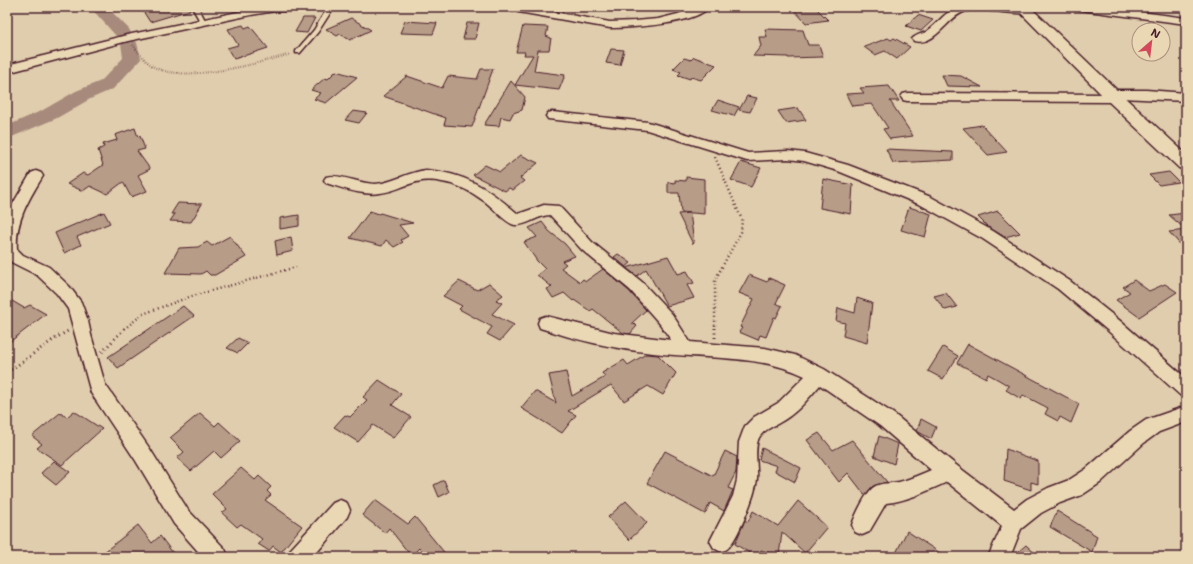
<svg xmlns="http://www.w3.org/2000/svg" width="1193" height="564" viewBox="0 0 1193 564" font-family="'Shantell Sans',sans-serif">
<rect width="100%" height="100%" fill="#e0cdad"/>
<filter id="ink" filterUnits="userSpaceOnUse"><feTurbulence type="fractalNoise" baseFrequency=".025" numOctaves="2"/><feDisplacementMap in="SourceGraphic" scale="8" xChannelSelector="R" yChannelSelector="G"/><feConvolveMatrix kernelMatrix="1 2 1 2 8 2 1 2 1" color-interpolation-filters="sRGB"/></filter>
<g filter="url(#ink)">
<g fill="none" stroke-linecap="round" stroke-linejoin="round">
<path fill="#a78a7b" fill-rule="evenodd" d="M90,7H107L129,29L131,33L129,37L123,38L117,37Z
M129,38L135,39L137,43L141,59L113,89L90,99L57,118L7,139V126L43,110L76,91L101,81L123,58L121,43L123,39Z"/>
</g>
<path fill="#b79c88" stroke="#4a1f2b" d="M157,7H189L190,10L150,22L143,11Z
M805,7H815L828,20L806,23L793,9Z
M918,15L933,20L921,31L906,26Z
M303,18H315L307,33L295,32Z
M351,18L371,30L350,40L340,34L337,36L326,29Z
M405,21L437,23L433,34L400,33Z
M467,23H479L475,39H463Z
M243,25L245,28L250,26L268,48L234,59L227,48L238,45L228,29Z
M523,26L548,27L546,36L551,38L549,50H538L534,71L565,75L559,90L515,85L533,55H524L525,52H516Z
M765,29L803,30L808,45H819L823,57L788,58V57L753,56L761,46L759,37H767Z
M888,38L891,40L894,38L910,47L897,59L885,51L875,55L864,47Z
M611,49L624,50L620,65L606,63Z
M694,57L716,65L701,80L691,77L690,79L678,75L681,72L673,69L684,58L691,60Z
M481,69H493L472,127L444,125L446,118L383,96L407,76L442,88L448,76L477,79Z
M336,71L357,77L326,103L314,99L321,93L311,90L325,78L328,79Z
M942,75L961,76L982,87L947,86Z
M511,81L525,97L522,110L513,113L510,119L501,117L499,126L484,125Z
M889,86L899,101H890L913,136L890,139L883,129L888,128L872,104L852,106L846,94L864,93L860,88Z
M747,96L757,98L750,112L739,110Z
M718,100L739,107L734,116L712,110Z
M798,108L806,120L786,123L778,111Z
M353,111L367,113L359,123L345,120Z
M982,125L1007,152L988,155L963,128Z
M135,128L138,137L140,136L145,149L137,151L150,169L138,175L147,191L131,197L123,182L107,194L90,186L83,191L67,184L83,173L88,175L103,165L98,150L104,147L103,144L117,140L115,135Z
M886,149L953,152V160L893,163Z
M521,155L538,163L520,178L524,181L513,190L509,188L505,191L473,175L485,165L500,172Z
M741,162L761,168L751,187L731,180Z
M1169,172L1179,182L1159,185L1149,175Z
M686,177L704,179V214L681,212L679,193H668V182L675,183V180L686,181Z
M823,179L853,185L851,214L820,208Z
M178,203L202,204L191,222L170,221L175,214H171Z
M909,207L931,214L925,237L901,230Z
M370,211L379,214L380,213L413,223L399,225L408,236L401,240L403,242L394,247L386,240L382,246L350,238Z
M998,211L1020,233L1005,237L988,227L978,217Z
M104,212L110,223L77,237L81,245L64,253L55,233Z
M690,213L694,243L693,244L678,214Z
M1186,213V251L1169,232L1186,230L1169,215Z
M299,215V226L280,229V218Z
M542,222L549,231L565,244L575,256L562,261L566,264L561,268L580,282L583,279L586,281L603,269L629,291L646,310L632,323L637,326L630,334L623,333L593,309L590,311L574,300L573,301L564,293L553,298L547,289L552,287L537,275L545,269L537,261L524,242L537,237L529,228Z
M230,236L246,257L215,275H210L206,271L201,274L165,273L179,248L198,247L207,242L212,246Z
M291,237L293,251L277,255L275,241Z
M618,254L631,263L626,267L614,257Z
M668,256L678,274L687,271L694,283L687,285L694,298L667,306L646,269L637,276L626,268Z
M749,275L767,282L769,278L785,285L776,303L782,306L776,318L774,317L766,337L760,335L758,340L739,332L742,328L740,327L754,299L739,293Z
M1134,280L1149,291L1165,284L1177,292L1139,317L1116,300L1130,292L1123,287Z
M459,281L477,290L489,283L503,295L496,300L502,303L492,314L514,325L500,341L487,334L492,327L459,309L462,306L443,296Z
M946,293L957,307L945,310L934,296Z
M7,298L24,308L30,305L46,314L7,344Z
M857,298L872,303L867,343L843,336L845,323L836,321L838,308L855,313Z
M183,306L194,316L118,368L108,357Z
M238,338L248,343L238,353L227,348Z
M968,344L1079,404L1071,423L1060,417L1058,421L1045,414L1048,408L1023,395L1021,399L1006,390L1009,386L999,380L988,374L986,378L957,363Z
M943,347L958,356L943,379L928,371Z
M646,354L658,355L676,373L663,395L648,386L624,401L611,385L568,411L576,415L562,433L521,408L535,391L556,403L549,375L566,372L572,396L605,377L602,373L624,360L628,365Z
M379,380L401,394L392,405L411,417L393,438L373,425L358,442L334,427L345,415L350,417L367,400L363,397Z
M74,411L102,429L62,465L37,448L42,444L32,436L60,413L67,417Z
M200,413L215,426L219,422L240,441L221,458L214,451L191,471L177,458L184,452L170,438Z
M921,419L936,427L931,439L917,431Z
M819,433L833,450L852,440L887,482L873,486L865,495L848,473L839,482L807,440Z
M879,436L898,444L894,464L874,456Z
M762,448L801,468L795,482L775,471L777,466L759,460Z
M1006,449L1038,461V484L1031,482V490L1004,481Z
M665,451L713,476L725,451L737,457L736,472L728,488L733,490L724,511L710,503L705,514L647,483Z
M54,461L70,472L56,485L41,473Z
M241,468L255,480L259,476L271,487L267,491L271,495L265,500L302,526L281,552L273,546L269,551L258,544L262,539L241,524L237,527L222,513L227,509L212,494Z
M444,480L449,492L439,497L434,485Z
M375,500L408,524L415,517L448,557H426L419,548L411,556L389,528L385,533L362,515Z
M626,501L647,523L629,540L608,517Z
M798,501L827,527L805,553L782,532L779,556L761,550L758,557H756L735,544L745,520L748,522L753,511L778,526Z
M1057,511L1097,536L1092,552L1050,527Z
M138,525L152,543L160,536L176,557H98Z
M907,531L946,557H894Z
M1026,545L1039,557H1012Z"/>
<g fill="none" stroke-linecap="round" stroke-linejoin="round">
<defs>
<path id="lane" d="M192,7H198L206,22L205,23H201Z
M328,7H334L318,32L300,53H296V51L314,30Z"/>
<path id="street" d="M262,7H343L338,10L275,11L251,15L128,41L7,73V65L127,35Z
M502,7H525L610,22L635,21L658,19L678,14L695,7H709C696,24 632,28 610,28L507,10Z
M958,7H1026L1030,10C1028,12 1029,13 1025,13C1006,15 986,7 966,11C947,16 936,47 914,41L912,39C916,35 921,34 926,32C938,24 944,12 958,7Z
M1075,7H1104L1186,18V24L1080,10Z
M1111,90H1146L1186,93V101L1121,98L1119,101L1115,102L907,101L903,100L901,97L903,94L907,93L1105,94L1107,91Z
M552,112L648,122L748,153L788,151L805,153L848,165L931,197L993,231L1070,281L1119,320L1186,378V397L1180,395L1107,330L1058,289L983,239L921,205L838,171L804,161L788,159L747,161L647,130L548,119L546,116L548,113Z
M426,170C466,173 489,189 518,214L544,205L559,206L592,242L642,282L672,314L690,342L765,348L795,355L824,369L894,414L956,465L1014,509L1027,499L1048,488L1069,480L1086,469L1130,431L1146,420L1186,406V422L1159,432L1144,443L1100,483L1082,495L1060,503L1041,513L1021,529L1010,557H988L1002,526L947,482C927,491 907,501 886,503L869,532L862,535L855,532L852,525C855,516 866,492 874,487C881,482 891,484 899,482C910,479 921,474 931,470L880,426L820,385C808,399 796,414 779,423C772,427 761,431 758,440C754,452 758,467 757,479C755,496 739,535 729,547C727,550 724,550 721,552L714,548L710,541L733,496L737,480L739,442L745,426L754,417L778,403L805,376C758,354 703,359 653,353C615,349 576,340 540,328L538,323L540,318L546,316L614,333L671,340L660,324L630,290L582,250L550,215C538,215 527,226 515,225C506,224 492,206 484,201C472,192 457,184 442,182C413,176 405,190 380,193C362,196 343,188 326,183L324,180L326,177C338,173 360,184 375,184C392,183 408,172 426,170Z
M36,171L41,173L43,176C29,199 15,221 17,249L23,255L49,267L69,286L81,302L88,321L91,335L105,384L150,449L188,510L225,549L228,557H203L174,524L136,461L91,393L68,309L57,294L37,275L13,263L7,258V214L31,173Z
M340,500L347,503L350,510L347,517L313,557H288L291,549L333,503Z"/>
<path id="secondary" d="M1015,7H1030L1121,94L1186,154V170L1179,168L1109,102Z"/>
</defs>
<use href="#lane" stroke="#4a1f2b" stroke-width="3"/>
<use href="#street" stroke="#4a1f2b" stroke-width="3"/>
<use href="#secondary" stroke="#4a1f2b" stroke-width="3"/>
<path stroke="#4a1f2b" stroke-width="2" stroke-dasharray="0.5 2" stroke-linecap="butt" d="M133,45C139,53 146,62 154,67C185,84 258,63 291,54"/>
<path stroke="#4a1f2b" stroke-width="2.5" stroke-dasharray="1 3" stroke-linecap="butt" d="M715,157L742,220L741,232L715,280V329
M124,329L143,314L189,297L296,267"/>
<path stroke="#4a1f2b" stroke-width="3" stroke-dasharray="1 3.5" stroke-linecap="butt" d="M715,328V338
M102,352L125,328
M7,372C28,359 46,343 68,331"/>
<use href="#lane" fill="#ead8b5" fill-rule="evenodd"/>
<use href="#street" fill="#ead8b5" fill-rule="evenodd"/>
<use href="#secondary" fill="#ead8b5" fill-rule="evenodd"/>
</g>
</g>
<rect width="1193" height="564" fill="none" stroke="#ead8b5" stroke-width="24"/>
<rect x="12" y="12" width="1169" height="540" fill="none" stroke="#4a1f2b" stroke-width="1.5" filter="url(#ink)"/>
<g transform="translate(1151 42) rotate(28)"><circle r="19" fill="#ead8b5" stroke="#aa8e7e"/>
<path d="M0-3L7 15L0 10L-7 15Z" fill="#d1495b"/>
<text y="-6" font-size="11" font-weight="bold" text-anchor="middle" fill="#4a1f2b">N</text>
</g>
</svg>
